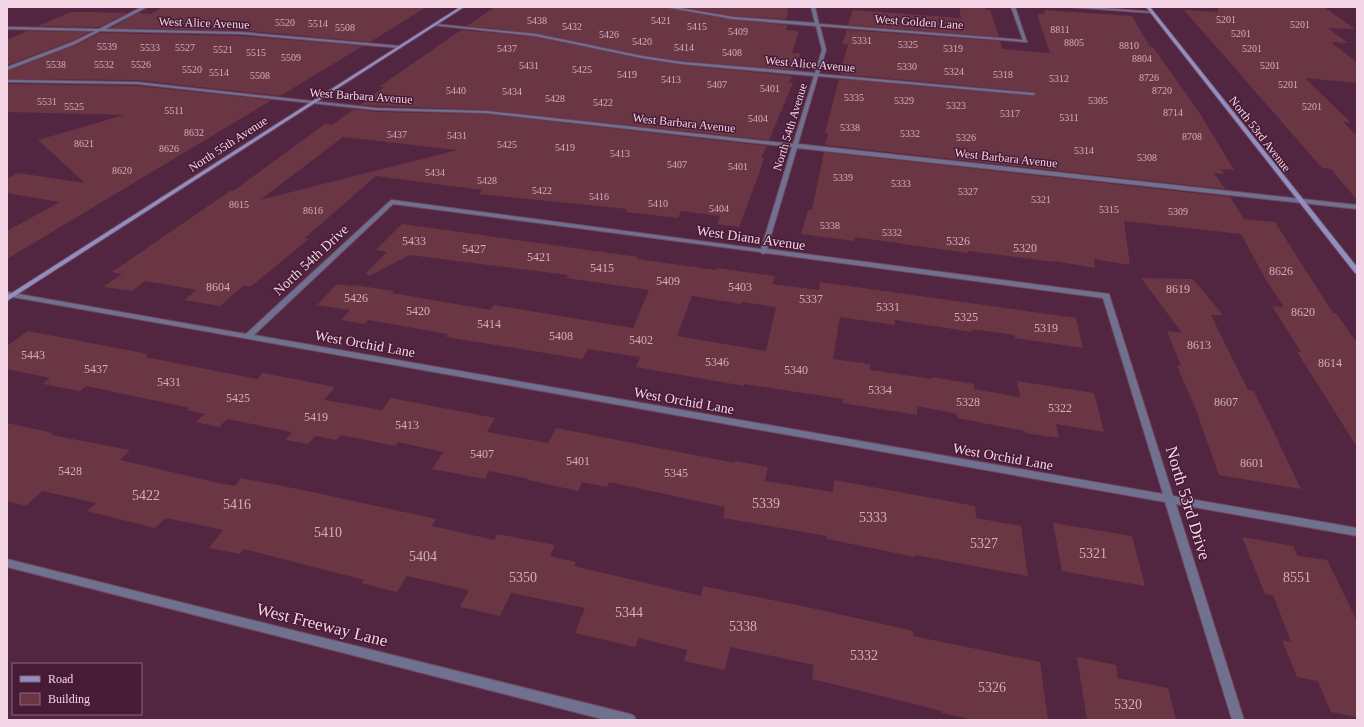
<svg xmlns="http://www.w3.org/2000/svg" width="1364" height="727" viewBox="0 0 1364 727" font-family="'Times New Roman',serif">
<rect width="100%" height="100%" fill="#522540"/>
<path fill="#6b3644" fill-rule="evenodd" d="M163,7H426L370,42L241,30L111,28L138,13L151,14Z
M495,7H664L665,8L733,20L787,25L786,30L799,31L792,53L801,54L794,70L682,61L642,55L536,33L467,26Z
M683,7H788L787,19L733,16Z
M959,7H985L986,10H990L999,37L848,25L853,10L961,18Z
M1218,7H1324L1355,29L1328,28L1348,43L1331,42L1357,63V83L1305,78L1351,123L1343,122L1357,136V200L1331,169L1322,168L1184,10L1218,12Z
M1044,10L1132,16L1150,47H1153L1199,112L1234,170L1221,169L1224,174L1214,173L1225,189L825,145L828,134L825,133L839,79L1033,96L1036,95L1033,92L840,74L848,44H842L847,30L1000,41L1002,49L1050,53L1037,14H1045Z
M71,12H88L127,13L99,27L38,26Z
M461,30L536,37L642,59L682,65L792,76L789,83H793L769,140L486,110L360,105L384,87H379Z
M27,31L89,32L72,41L7,65V40Z
M100,33L241,36L363,46L280,96L137,80L7,79V71L76,45Z
M7,84L137,86L272,100L7,259V231L60,202L7,193V179L18,173L85,183L38,140L124,115L7,112Z
M354,109L376,112L486,114L767,146L761,158H764L759,174L739,227L717,224L720,216L681,211L678,218L626,212L627,209L479,194L482,190L376,176L305,238L309,239L250,287L243,286L220,306L184,300L197,290L145,281L132,291L103,287L122,274L112,272L230,191H233L325,124L332,125ZM343,137L457,150L260,200Z
M824,152L1230,197L1244,219L1275,222L1333,313H1336L1357,343V447L1297,352H1301L1272,306L1284,307L1266,280L1241,234L1124,221L1130,265L1094,259L1095,268L1055,261V262L968,251V253L854,237V241L801,234L808,210H812Z
M402,224L638,257L637,259L716,270L717,268L775,276L772,284L819,290L820,282L1076,318L1083,348L1015,338V335L971,329L972,332L895,320L894,325L840,317L833,359L870,364V370L932,379V377L974,384V389L1020,397L1017,381L1094,393L1104,432L1056,424L1059,438L1025,433V431L957,418V414L917,406V415L842,403L843,399L744,384V386L636,367L640,357L588,349L582,359L446,337L448,334L368,320L365,324L341,320L350,310L317,305L337,284L352,286L354,285L394,291L392,293L490,310L494,305L633,328L649,290L566,278L568,275L410,255L369,276L366,273L387,252L376,250ZM692,296L741,304L742,302L776,307L766,351L677,336Z
M1141,278L1193,279L1223,315H1211L1248,390L1254,391L1301,489L1219,475L1195,407L1177,366H1181L1167,331L1182,333Z
M28,331L148,354L145,357L257,379L263,373L335,387L324,400L382,410L391,398L495,418L487,432L548,443L556,428L735,463V461L768,467L765,481L833,492L834,480L975,506L976,518L1021,526L1028,576L915,555V557L827,539V536L723,518L725,507L609,482L607,487L582,482L578,491L528,480L529,479L489,471L485,479L432,469L443,452L398,442L395,446L341,435L336,440L315,436L308,444L286,440L292,432L227,419L219,427L196,422L205,414L187,410L190,408L86,386L80,391L43,384L50,378L7,369V346Z
M7,423L53,433L51,435L130,450L120,460L223,484L235,486L241,478L303,490L436,519L432,526L494,540L497,534L555,545L550,556L576,562L574,566L701,596L703,586L821,610L913,631V636L1040,662L1048,720H975L942,713V711L812,679L814,665L730,647L725,670L684,661L687,650L639,638L635,647L575,633L585,608L511,593L500,616L460,607L469,590L407,576L397,592L361,583L364,580L244,549L240,554L209,548L223,530L166,518L155,528L87,511L96,503L42,491L26,506L7,501Z
M1053,523L1132,536L1145,586L1062,571Z
M1242,537L1293,546L1298,556L1327,560L1357,621V717L1331,712L1318,681L1297,677L1282,640L1291,642L1273,595L1265,594Z
M1077,657L1116,665L1118,678L1168,688L1176,720H1087Z"/>
<g fill="none" stroke-linecap="round" stroke-linejoin="round">
<defs>
<path id="street" d="M142,7H147L105,29L241,32L400,46L402,47L400,48L241,34L100,31L75,44L7,70V67L73,42L95,31L7,29V27L99,29Z
M665,7H674L733,17L815,23L811,7H815L819,24L1023,40L1011,7H1015L1027,42L820,26L826,50L819,74L1033,93L1035,94L1033,95L818,76L798,144L1357,205V209L797,148L767,249L1109,294L1173,496L1357,528V536L1176,504L1244,720H1232L1165,502L7,296V292L246,334L390,201L392,200L761,249L792,147L486,113L376,110L137,84L7,82V80L137,82L376,108L486,111L793,144L814,76L682,64L642,58L536,36L432,25L434,24L536,34L642,56L682,62L815,73L822,50L816,26L733,19ZM393,204L760,252L763,254L766,253L1103,298L1163,494L254,335Z
M1069,7H1089L1154,12L1152,13Z
M7,559L630,714L634,716L636,720H606L7,567Z"/>
<path id="secondary" d="M460,7H464L7,301V296Z
M1146,7H1150L1357,267V274L1355,273Z"/>
</defs>
<use href="#street" stroke="#6f455e" stroke-width="2"/>
<use href="#secondary" stroke="#6f455e" stroke-width="2"/>
<use href="#street" fill="#70708f" fill-rule="evenodd"/>
<use href="#secondary" fill="#908fc0" fill-rule="evenodd"/>
</g>
<g text-anchor="middle" dominant-baseline="central" stroke-width="3" stroke-linejoin="round" paint-order="stroke">
<g font-size="10" fill="#d1adbd">
<text x="1226" y="19">5201</text>
<text x="537" y="20">5438</text>
<text x="661" y="20">5421</text>
<text x="285" y="22">5520</text>
<text x="318" y="23">5514</text>
<text x="1300" y="24">5201</text>
<text x="572" y="26">5432</text>
<text x="697" y="26">5415</text>
<text x="345" y="27">5508</text>
<text x="1060" y="29">8811</text>
<text x="738" y="31">5409</text>
<text x="1241" y="33">5201</text>
<text x="609" y="34">5426</text>
<text x="862" y="40">5331</text>
<text x="642" y="41">5420</text>
<text x="1074" y="42">8805</text>
<text x="908" y="44">5325</text>
<text x="1129" y="45">8810</text>
<text x="107" y="46">5539</text>
<text x="150" y="47">5533</text>
<text x="185" y="47">5527</text>
<text x="684" y="47">5414</text>
<text x="507" y="48">5437</text>
<text x="953" y="48">5319</text>
<text x="1252" y="48">5201</text>
<text x="223" y="49">5521</text>
<text x="256" y="52">5515</text>
<text x="732" y="52">5408</text>
<text x="291" y="57">5509</text>
<text x="1142" y="58">8804</text>
<text x="56" y="64">5538</text>
<text x="104" y="64">5532</text>
<text x="141" y="64">5526</text>
<text x="529" y="65">5431</text>
<text x="1270" y="65">5201</text>
<text x="907" y="66">5330</text>
<text x="192" y="69">5520</text>
<text x="582" y="69">5425</text>
<text x="954" y="71">5324</text>
<text x="219" y="72">5514</text>
<text x="627" y="74">5419</text>
<text x="1003" y="74">5318</text>
<text x="260" y="75">5508</text>
<text x="1149" y="77">8726</text>
<text x="1059" y="78">5312</text>
<text x="671" y="79">5413</text>
<text x="717" y="84">5407</text>
<text x="1288" y="84">5201</text>
<text x="770" y="88">5401</text>
<text x="456" y="90">5440</text>
<text x="1162" y="90">8720</text>
<text x="512" y="91">5434</text>
<text x="854" y="97">5335</text>
<text x="555" y="98">5428</text>
<text x="904" y="100">5329</text>
<text x="1098" y="100">5305</text>
<text x="47" y="101">5531</text>
<text x="603" y="102">5422</text>
<text x="956" y="105">5323</text>
<text x="74" y="106">5525</text>
<text x="1312" y="106">5201</text>
<text x="174" y="110">5511</text>
<text x="1173" y="112">8714</text>
<text x="1010" y="113">5317</text>
<text x="1069" y="117">5311</text>
<text x="758" y="118">5404</text>
<text x="850" y="127">5338</text>
<text x="194" y="132">8632</text>
<text x="910" y="133">5332</text>
<text x="397" y="134">5437</text>
<text x="457" y="135">5431</text>
<text x="1192" y="136">8708</text>
<text x="966" y="137">5326</text>
<text x="84" y="143">8621</text>
<text x="507" y="144">5425</text>
<text x="565" y="147">5419</text>
<text x="169" y="148">8626</text>
<text x="1084" y="150">5314</text>
<text x="620" y="153">5413</text>
<text x="1147" y="157">5308</text>
<text x="677" y="164">5407</text>
<text x="738" y="166">5401</text>
<text x="122" y="170">8620</text>
<text x="435" y="172">5434</text>
<text x="843" y="177">5339</text>
<text x="487" y="180">5428</text>
<text x="901" y="183">5333</text>
<text x="542" y="190">5422</text>
<text x="968" y="191">5327</text>
<text x="599" y="196">5416</text>
<text x="1041" y="199">5321</text>
<text x="658" y="203">5410</text>
<text x="239" y="204">8615</text>
<text x="719" y="208">5404</text>
<text x="1109" y="209">5315</text>
<text x="313" y="210">8616</text>
<text x="1178" y="211">5309</text>
<text x="830" y="225">5338</text>
<text x="892" y="232">5332</text>
</g>
<g font-size="12" fill="#f3d5e5" stroke="#471b36">
<text transform="translate(919 22) rotate(4)">West Golden Lane</text>
<text transform="translate(204 23) rotate(2)">West Alice Avenue</text>
<text transform="translate(810 64) rotate(5)">West Alice Avenue</text>
<text transform="translate(361 96) rotate(4)">West Barbara Avenue</text>
<text transform="translate(684 123) rotate(6)">West Barbara Avenue</text>
<text transform="translate(790 127) rotate(-73)">North 54th Avenue</text>
<text transform="translate(1260 134) rotate(52)">North 53rd Avenue</text>
<text transform="translate(228 144) rotate(-33)">North 55th Avenue</text>
<text transform="translate(1006 158) rotate(6)">West Barbara Avenue</text>
</g>
<g font-size="12" fill="#d1adbd">
<text x="414" y="241">5433</text>
<text x="958" y="241">5326</text>
<text x="1025" y="248">5320</text>
<text x="474" y="249">5427</text>
<text x="539" y="257">5421</text>
<text x="602" y="268">5415</text>
<text x="1281" y="271">8626</text>
<text x="668" y="281">5409</text>
<text x="218" y="287">8604</text>
<text x="740" y="287">5403</text>
<text x="1178" y="289">8619</text>
<text x="356" y="298">5426</text>
<text x="811" y="299">5337</text>
<text x="888" y="307">5331</text>
<text x="418" y="311">5420</text>
<text x="1303" y="312">8620</text>
<text x="966" y="317">5325</text>
<text x="489" y="324">5414</text>
<text x="1046" y="328">5319</text>
<text x="561" y="336">5408</text>
<text x="641" y="340">5402</text>
<text x="1199" y="345">8613</text>
<text x="33" y="355">5443</text>
<text x="717" y="362">5346</text>
<text x="1330" y="363">8614</text>
<text x="96" y="369">5437</text>
<text x="796" y="370">5340</text>
<text x="169" y="382">5431</text>
<text x="880" y="390">5334</text>
<text x="238" y="398">5425</text>
<text x="968" y="402">5328</text>
<text x="1226" y="402">8607</text>
<text x="1060" y="408">5322</text>
<text x="316" y="417">5419</text>
<text x="407" y="425">5413</text>
<text x="482" y="454">5407</text>
<text x="578" y="461">5401</text>
<text x="1252" y="463">8601</text>
<text x="70" y="471">5428</text>
<text x="676" y="473">5345</text>
</g>
<g font-size="14" fill="#f3d5e5" stroke="#471b36">
<text transform="translate(751 238) rotate(8)">West Diana Avenue</text>
<text transform="translate(311 260) rotate(-43)">North 54th Drive</text>
<text transform="translate(365 344) rotate(10)">West Orchid Lane</text>
<text transform="translate(684 401) rotate(10)">West Orchid Lane</text>
<text transform="translate(1003 457) rotate(10)">West Orchid Lane</text>
</g>
<g font-size="14" fill="#d1adbd">
<text x="146" y="495">5422</text>
<text x="766" y="503">5339</text>
<text x="237" y="504">5416</text>
<text x="873" y="517">5333</text>
<text x="328" y="532">5410</text>
<text x="984" y="543">5327</text>
<text x="1093" y="553">5321</text>
<text x="423" y="556">5404</text>
<text x="523" y="577">5350</text>
<text x="1297" y="577">8551</text>
<text x="629" y="612">5344</text>
<text x="743" y="626">5338</text>
<text x="864" y="655">5332</text>
<text x="992" y="687">5326</text>
<text x="1128" y="704">5320</text>
</g>
<g font-size="17" fill="#f3d5e5" stroke="#471b36">
<text transform="translate(1188 503) rotate(73)">North 53rd Drive</text>
<text transform="translate(322 625) rotate(14)">West Freeway Lane</text>
</g>
</g>
<rect width="1364" height="727" fill="none" stroke="#f3d5e5" stroke-width="16"/>
<rect x="12" y="663" width="130" height="52" fill="#471b36" stroke="#8c657c"/>
<rect x="20" y="676" width="20" height="6" fill="#908fc0" stroke="#8c657c"/>
<text x="48" y="683" font-size="12" fill="#f3d5e5">Road</text>
<rect x="20" y="693" width="20" height="12" fill="#6b3644" stroke="#8c657c"/>
<text x="48" y="703" font-size="12" fill="#f3d5e5">Building</text>
</svg>
